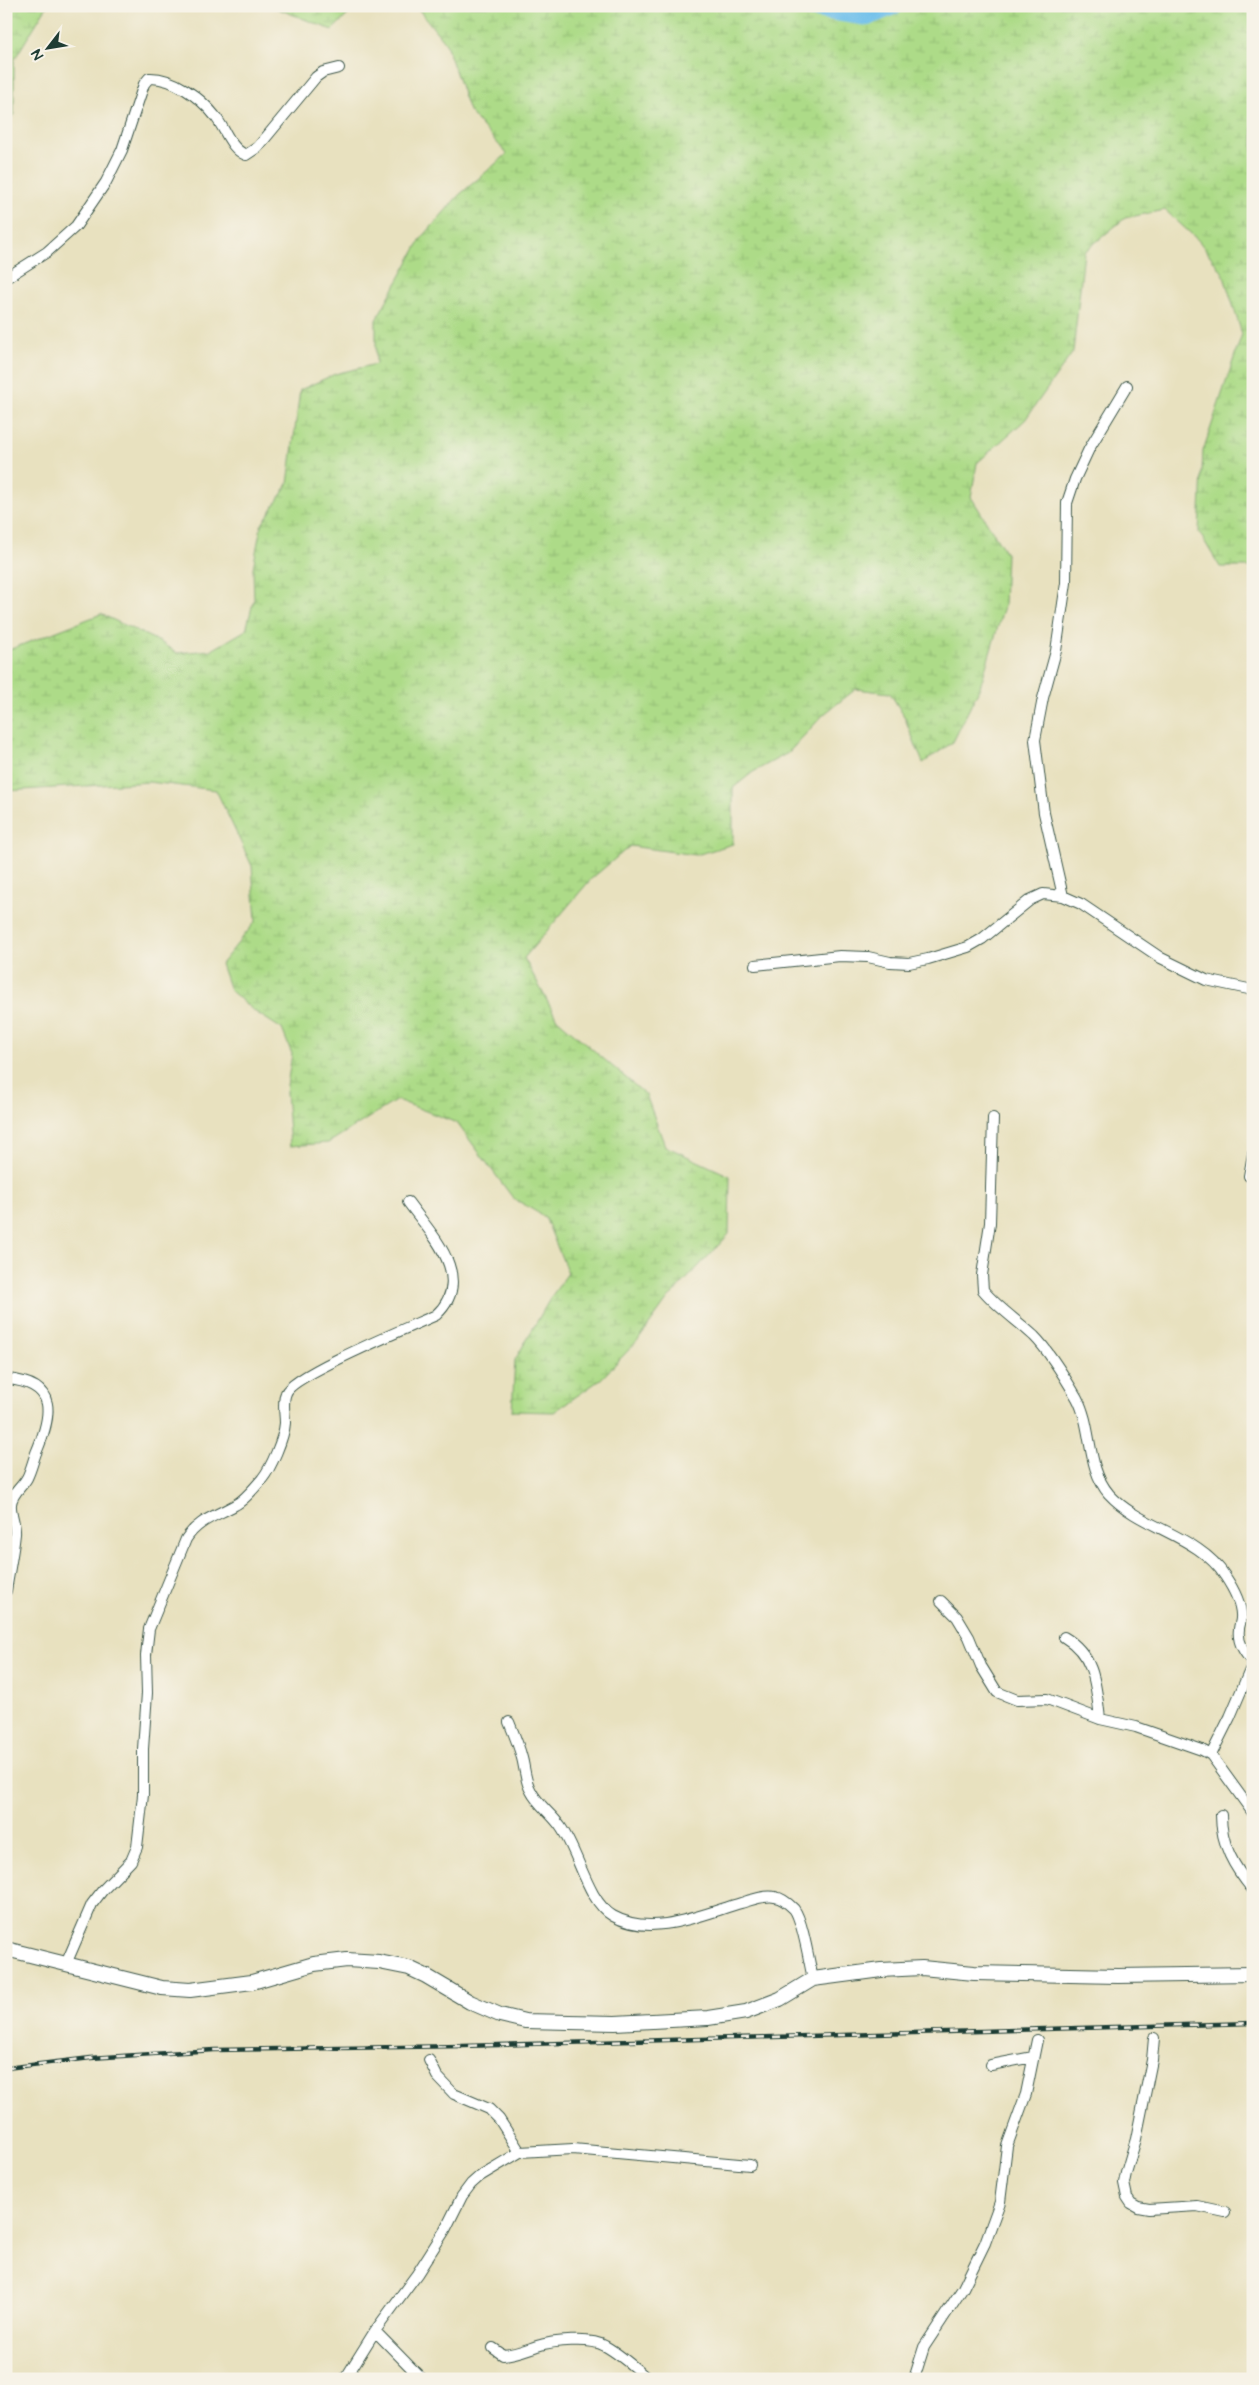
<svg xmlns="http://www.w3.org/2000/svg" width="1259" height="2385" viewBox="0 0 1259 2385" font-family="'Architects Daughter',sans-serif">
<defs>
<pattern id="wetland-marsh" width="20" height="14" patternUnits="userSpaceOnUse" patternTransform="scale(1.25)"><rect width="20" height="14" fill="#addb88"/><path d="M1 5h8M5 5V1M11 12h8M15 12V8" fill="none" stroke="#94bd76"/></pattern>
</defs>
<rect width="100%" height="100%" fill="#f7f3e8"/>
<filter id="ink" filterUnits="userSpaceOnUse"><feTurbulence type="fractalNoise" baseFrequency=".02" numOctaves="2"/><feDisplacementMap in="SourceGraphic" scale="10" xChannelSelector="R" yChannelSelector="G"/><feConvolveMatrix kernelMatrix="1 2 1 2 8 2 1 2 1" color-interpolation-filters="sRGB"/></filter>
<filter id="wash" filterUnits="userSpaceOnUse"><feTurbulence type="fractalNoise" baseFrequency=".0096" numOctaves="4" result="noise"/><feDisplacementMap in="SourceGraphic" scale="20" xChannelSelector="R" yChannelSelector="G"/><feGaussianBlur stdDeviation="1.12" result="paint"/><feColorMatrix in="noise" values="0 0 0 0 0 0 0 0 0 0 0 0 0 0 0 0 0 1.4 0 .05"/><feComposite in="paint" operator="in"/></filter>
<g filter="url(#wash)">
<rect width="100%" height="100%" fill="#e8e1bf"/>
<path fill="url(#wetland-marsh)" stroke="#668c5e" d="M6,6H47L14,60V114L6,123Z
M271,6H357L332,30Z
M416,6H1253V564L1250,567H1220L1199,532L1203,451L1242,334L1223,273L1199,241L1165,210L1125,218L1084,252L1073,352L1025,420L977,463L971,497L1006,553L1004,606L980,687L953,742L923,763L904,716L890,693L856,689L824,714L788,753L753,772L733,788V844L696,855L630,846L591,879L524,958L557,1019L646,1095L665,1146L730,1176L729,1234L667,1300L639,1339L601,1379L554,1412L512,1411L515,1360L551,1297L568,1273L545,1217L513,1198L457,1123L397,1100L328,1143L290,1146L286,1092L292,1054L282,1029L254,1011L230,990L221,964L256,921L252,866L216,790L149,782L6,791V651L101,614L160,642L177,653L212,650L246,630L254,599L253,568L261,526L288,484L300,390L335,374L376,364V320L421,239L458,196L507,154L469,111L446,44Z"/>
<g fill="none" stroke-linecap="round" stroke-linejoin="round">
<path stroke="#6fc0ea" stroke-width="16" d="M791,6L868,18L896,6"/>
</g>
</g>
<g filter="url(#ink)">
<g fill="none" stroke-linecap="round" stroke-linejoin="round">
<defs>
<path id="minor" d="M6,278L47,252L76,226L106,182L122,150L144,84L149,78C173,77 201,98 215,116C225,128 230,149 246,155L258,147L316,77L323,72L339,68
M1063,896L1044,813L1035,740L1043,698L1056,651L1066,583L1067,503L1075,479L1089,449L1127,386
M755,965L840,956L868,957L890,962L909,963L928,959L968,947L982,939L1030,900L1043,894L1063,896L1081,904L1161,958L1206,980L1253,990
M993,1118L990,1223L982,1275L983,1290C998,1308 1017,1320 1034,1336C1049,1351 1066,1379 1077,1398C1093,1428 1086,1467 1109,1494C1141,1529 1199,1535 1225,1576C1233,1588 1242,1604 1241,1618C1241,1622 1239,1626 1239,1629C1237,1643 1245,1653 1253,1663
M1249,1176L1253,1154
M6,1379C59,1383 52,1415 36,1453C33,1461 31,1470 27,1478C22,1487 12,1493 11,1504C10,1513 16,1524 15,1534C13,1553 9,1572 6,1591
M941,1601L957,1617L969,1637L981,1666L997,1692L1017,1700L1047,1699L1100,1719L1136,1727L1202,1750L1211,1755L1253,1813
M1064,1637C1095,1655 1096,1686 1100,1719
M509,1722C514,1734 519,1746 522,1758C525,1769 525,1781 531,1791C538,1805 551,1813 560,1826C579,1852 587,1901 613,1916C652,1938 703,1914 741,1903C751,1900 765,1895 775,1897C782,1898 789,1904 794,1909C803,1921 809,1962 813,1979
M1211,1755L1230,1717L1253,1663
M1221,1815C1221,1845 1234,1867 1253,1890
M66,1964L92,1904L102,1891L131,1861L137,1847L143,1795V1749L147,1693L146,1655L149,1629L186,1539C198,1520 216,1516 235,1505C245,1500 254,1488 262,1479C271,1468 284,1438 285,1423C285,1413 282,1402 286,1393C292,1375 412,1326 436,1315C476,1278 431,1234 408,1202
M1154,2038L1152,2060L1136,2139L1126,2173L1124,2183L1127,2197L1131,2203L1138,2207L1149,2209L1197,2206L1225,2212
M429,2060L437,2076L454,2094L489,2109L499,2119L520,2152
M991,2065L1033,2057
M375,2331L422,2379
M493,2348L503,2355C516,2354 525,2350 537,2346C552,2341 591,2337 605,2346C621,2355 634,2367 648,2379
M345,2379L375,2331L417,2274L445,2230L462,2196L471,2184L480,2176L520,2152L573,2149L750,2165
M914,2379L924,2347L963,2288L985,2243L1000,2202L1007,2146L1026,2094L1037,2040"/>
<path id="tertiary" d="M6,1949L162,1988L190,1990L252,1982L314,1964L347,1960L379,1962L409,1968L426,1976L470,2002L500,2015L525,2021L615,2023L708,2018L746,2012L780,1999L813,1979L881,1970L922,1968L974,1973L1118,1976L1253,1974"/>
</defs>
<use href="#minor" stroke="#3d5649" stroke-width="12"/>
<use href="#tertiary" stroke="#3d5649" stroke-width="16"/>
<use href="#minor" stroke="#fff" stroke-width="10"/>
<use href="#tertiary" stroke="#fff" stroke-width="14"/>
<defs>
<path id="rail" d="M6,2068L91,2058L214,2050L463,2046L1253,2023"/>
</defs>
<use href="#rail" stroke="#1f3d34" stroke-width="4.5"/>
<use href="#rail" stroke="#f7f3e8" stroke-width="2.5" stroke-dasharray="8" stroke-linecap="butt"/>
</g>
</g>
<rect width="1259" height="2385" fill="none" stroke="#f7f3e8" stroke-width="25"/>
<g transform="translate(48 48) rotate(239)" stroke="#f7f3e8" stroke-width="4" paint-order="stroke">
<path d="M0-4L9 19L0 12L-9 19Z" fill="#1f3d34"/>
<text y="-8" font-size="14" font-weight="bold" text-anchor="middle" fill="#1f3d34">N</text>
</g>
</svg>
